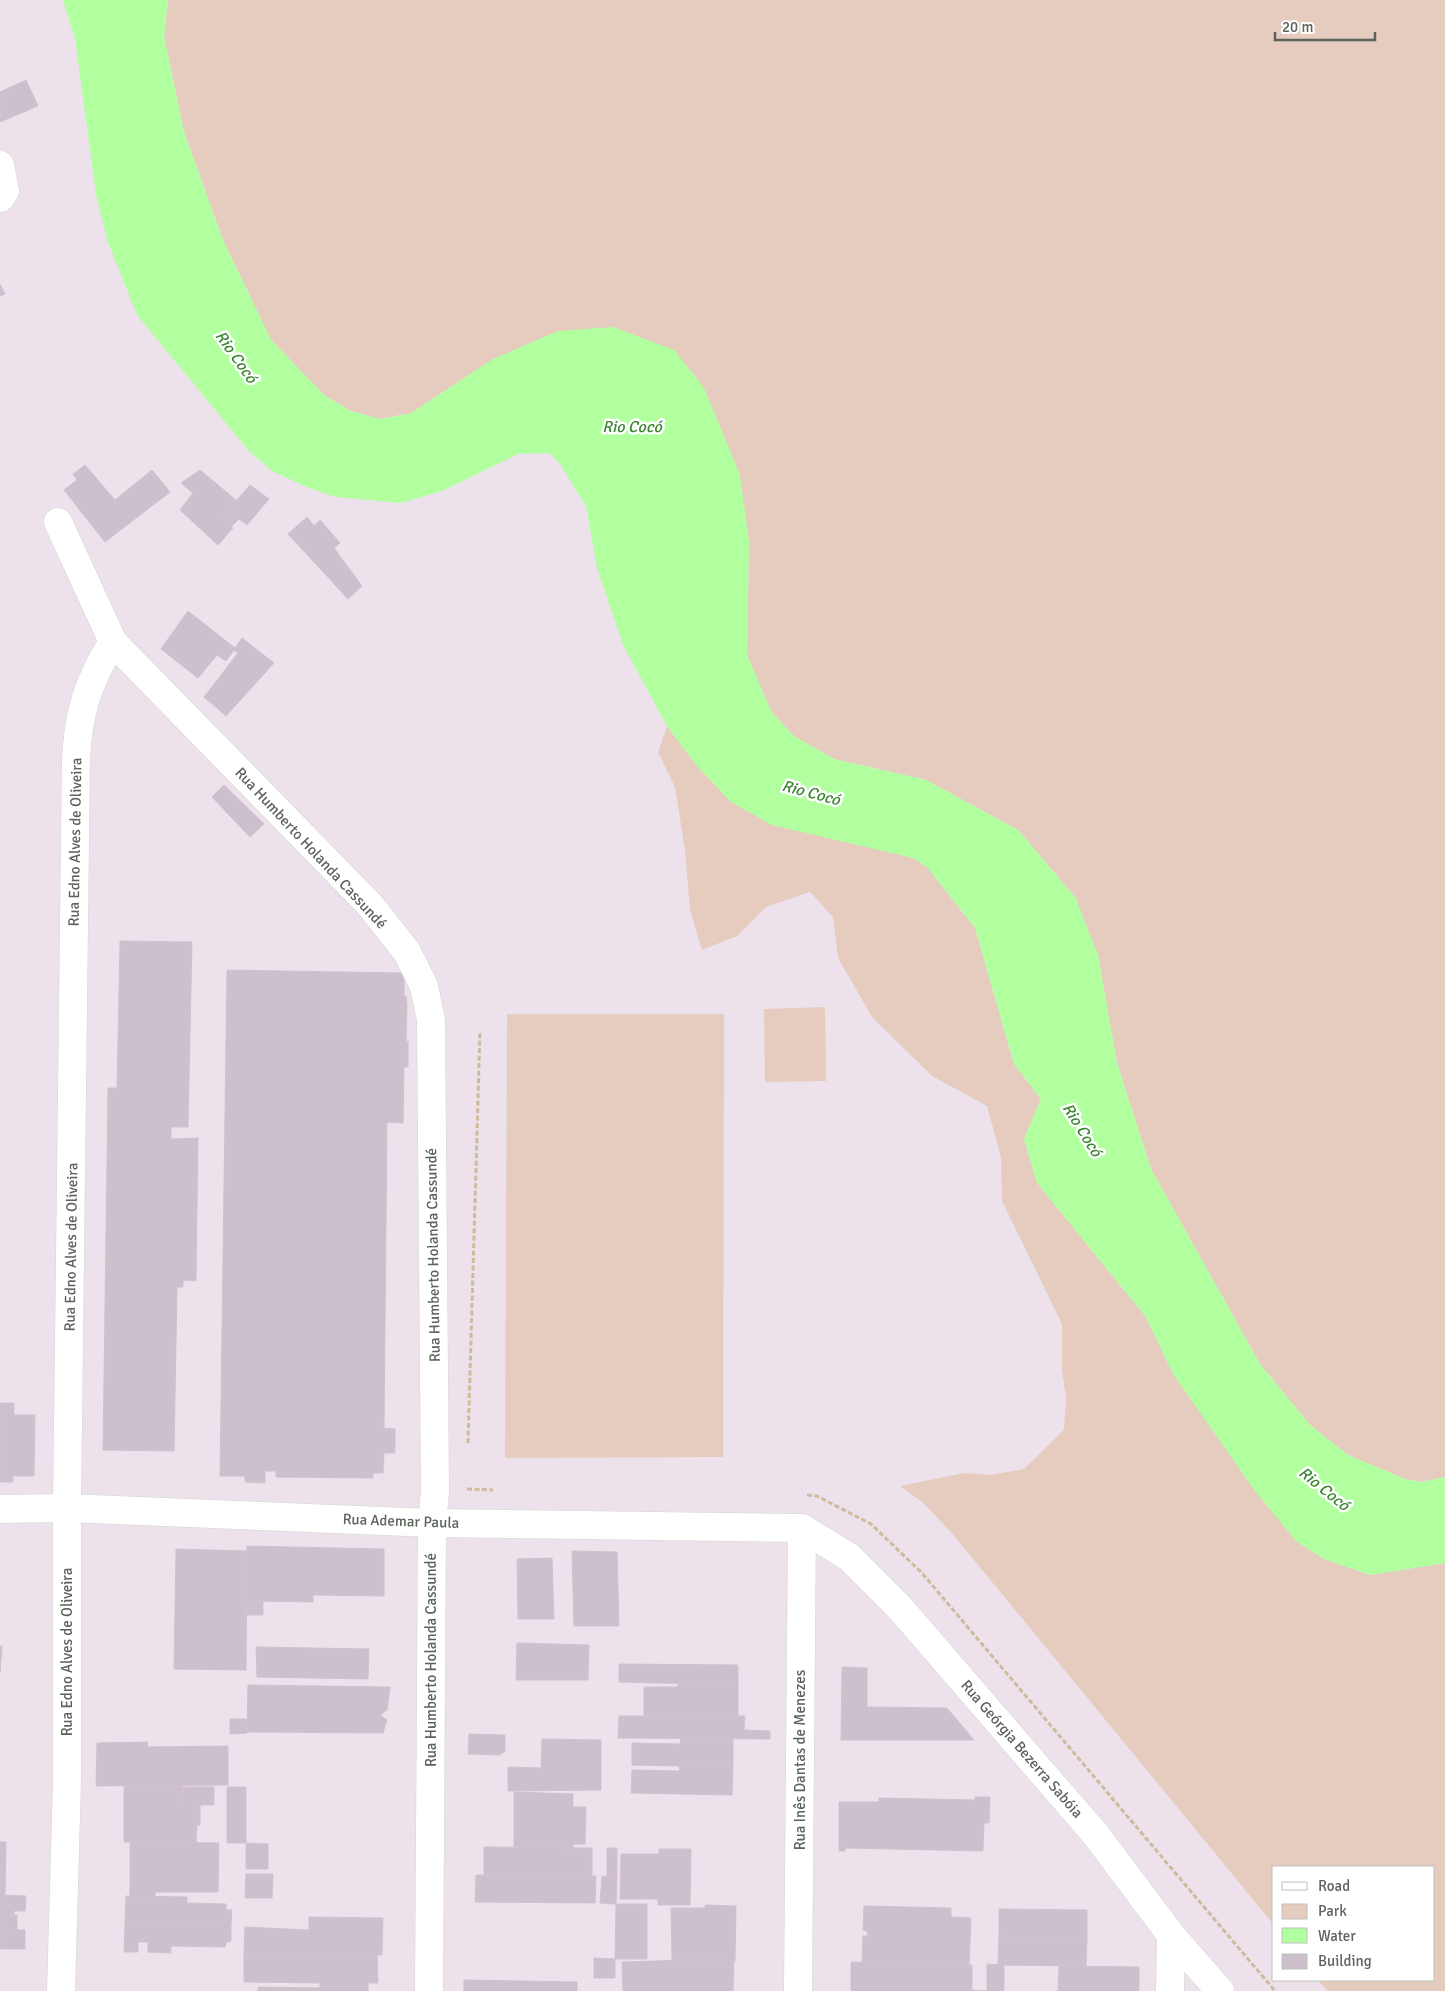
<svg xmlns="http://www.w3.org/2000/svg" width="1445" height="1991" viewBox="0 0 1445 1991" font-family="Signika,sans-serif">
<rect width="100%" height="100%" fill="#ede2ec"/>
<path fill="#e5ccbe" d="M168,0H1445V1477L1422,1482L1405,1479L1348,1455L1310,1425L1260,1364L1151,1169L1117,1063L1098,955L1075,897L1018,830L926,780L834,759L794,736L772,713L747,655L749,542L494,359L411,413L380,419L351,411L325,396L271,340L223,240L184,132L164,36Z
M667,726L697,766L913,858L927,867L975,928L1014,1064L1041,1099L1024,1139L1037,1183L1146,1317L1173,1374L1296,1541L1324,1559L1370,1575L1445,1563V1991H1327L1318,1980H1434V1867H1274V1925L951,1532L921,1501L900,1486L964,1473L990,1475L1024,1469L1064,1430L1066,1398L1062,1370V1324L1002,1201L1001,1157L987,1106L932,1076L872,1017L838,958L833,917L810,892L766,907L737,936L702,950L690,910L685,850L675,787L658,752Z
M825,1007L826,1081L765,1082L764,1009Z
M507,1014H724L723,1457L505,1458Z"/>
<path fill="#b2ffa0" d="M63,0H168L164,36L184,132L223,240L271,340L325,396L351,411L380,419L411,413L493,359L558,331L613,327L674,350L704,388L740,475L749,542L747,655L772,713L794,736L834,759L926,780L1018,830L1075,897L1098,955L1117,1063L1151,1169L1260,1364L1310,1425L1348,1455L1405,1479L1422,1482L1445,1477V1563L1370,1575L1324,1559L1296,1541L1255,1491L1173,1374L1146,1317L1037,1183L1024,1139L1041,1099L1014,1064L975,928L927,867L913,858L772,825L731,802L697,766L667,726L623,645L597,568L586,506L560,464L549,453L518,454L442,491L401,503L335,497L304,486L272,471L249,451L137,315L107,240L96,194L75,39Z"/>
<path fill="#cbc0cb" stroke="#d2c0d1" d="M26,80L38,106L0,122V92Z
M0,284L5,294L0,296Z
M85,465L115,500L152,470L170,492L105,542L64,490L77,480L73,474Z
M200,470L236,500L221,518L233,528L218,545L180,510L193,493L181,483Z
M250,485L269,499L247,525L239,519L231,527L221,518Z
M307,517L314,526L320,520L340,543L334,548L362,586L348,599L288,534Z
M188,611L235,648L242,638L274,663L226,716L204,697L238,653L234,650L226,661L217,655L198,678L161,649Z
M224,785L264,824L250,837L212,797Z
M120,941L192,942L188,1127H171V1139L198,1138L196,1281L183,1280V1287H177L174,1451L103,1450L108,1088H117Z
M227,970L404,973V996H406L407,1006L406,1042L408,1041V1067H404L403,1123L387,1122L384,1428L395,1429V1453H384L383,1473H373V1478L276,1477V1471H265V1483L245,1482V1476H220Z
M0,1403H14V1415H35L34,1476H13V1482H0Z
M247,1546L384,1549V1596L313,1595V1602L247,1601Z
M176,1549L247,1551L246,1670L174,1669Z
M572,1551L617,1552L619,1626H574Z
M552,1558L554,1619H518L517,1559Z
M247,1601L263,1602V1615H247Z
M517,1643L589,1645L588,1680H516Z
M0,1646H2L0,1673Z
M256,1647L369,1649L368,1679L257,1677Z
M619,1664L738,1665V1685L619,1682Z
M842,1667L867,1668V1707L947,1708L974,1740H841Z
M678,1683L738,1685V1716L644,1717V1687H678Z
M248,1685L390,1687L387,1710L380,1715L387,1720L383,1733L247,1732Z
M619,1716H745L744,1730L770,1731V1739L618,1738Z
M230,1719H247V1733L230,1734Z
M469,1734L505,1735V1751L500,1755L468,1754Z
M681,1738L733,1739V1767L632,1765V1743L680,1744Z
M542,1739L601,1740V1790L508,1791V1767L541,1768Z
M148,1742L147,1747L228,1746V1785L96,1786L97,1743Z
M679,1766L733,1767L732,1795L631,1793L632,1770L680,1771Z
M124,1786H182L183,1806V1787H214V1805H200V1825H197L196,1843L124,1842Z
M227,1787H246V1843H227Z
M514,1792L573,1794V1807H586L585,1844H573V1848L514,1847Z
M975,1797H990L989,1823H984L983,1851L845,1848V1851H839V1802H879V1798L975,1800Z
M0,1842H6L5,1895H0Z
M130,1842L219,1843L218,1892H155V1897H130Z
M246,1843L268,1844V1869H246Z
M484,1847L592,1848V1876L484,1875Z
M607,1848H617V1877L607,1876Z
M659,1849H691L690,1905H658V1899H620L621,1854H659Z
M246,1874H273L272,1898H245Z
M476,1875L596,1876L595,1903L475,1902Z
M602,1876L617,1877L616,1904L600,1903Z
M0,1895L26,1896L25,1911H14V1915H0Z
M126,1896L187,1897V1903L226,1904V1910H232L231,1925L125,1924Z
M616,1904H647V1959H615Z
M705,1905L736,1906L735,1961L672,1960L671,1908H705Z
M864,1906L951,1908V1917L971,1918L969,1965L862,1963L863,1936H868L867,1931L863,1930Z
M999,1909L1087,1910V1938L999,1936Z
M0,1915H17V1930H0Z
M309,1917L383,1918L382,1955L244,1954L245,1927L309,1930Z
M125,1924L231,1925V1941L226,1942L225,1947L171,1946V1953L148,1952V1942H138V1952H124Z
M0,1930H25V1949H0Z
M999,1936L1087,1938L1086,1966L998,1965Z
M244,1954L377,1955L378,1983H368V1991H258V1987L320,1988V1983L244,1982Z
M594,1958L615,1959V1978H594Z
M690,1960H734L733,1991H623L622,1962Z
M851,1962L972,1965V1990L987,1991H851Z
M987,1964L1004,1965V1991H987Z
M1059,1966L1139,1967V1991H1058Z
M464,1980L577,1982V1991H464Z"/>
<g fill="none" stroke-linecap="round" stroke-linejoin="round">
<defs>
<path id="minor" d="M0,165L5,191L0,198
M58,522L113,642C88,681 79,711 76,757L67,1508V1781L61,1991
M113,642L370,905L407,952L424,986L431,1020L435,1491L432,1523L429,1991
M0,1509L67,1508L432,1523L802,1528
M802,1528L849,1557L900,1608L1096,1835L1171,1935L1220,1991
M798,1991L802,1528
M1170,1991L1171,1935"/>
</defs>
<use href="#minor" stroke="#d0d7d0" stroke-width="29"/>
<path stroke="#cdbb9b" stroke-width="3" stroke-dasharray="5 2.5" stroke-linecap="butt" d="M468,1443L480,1031
M467,1489L493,1490
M807,1495L817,1496L871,1524L922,1573L1275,1991"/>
<use href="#minor" stroke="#fff" stroke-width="28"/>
</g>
<g text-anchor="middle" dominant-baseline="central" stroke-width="5" stroke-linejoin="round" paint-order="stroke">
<g font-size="15" fill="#5b635a" stroke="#fff">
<text transform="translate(75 842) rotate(-89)">Rua Edno Alves de Oliveira</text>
<text transform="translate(311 848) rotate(47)">Rua Humberto Holanda Cassundé</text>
<text transform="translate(71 1247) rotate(-89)">Rua Edno Alves de Oliveira</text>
<text transform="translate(433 1255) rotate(-91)">Rua Humberto Holanda Cassundé</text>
<text transform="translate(401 1521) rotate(2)">Rua Ademar Paula</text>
<text transform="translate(67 1652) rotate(-90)">Rua Edno Alves de Oliveira</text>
<text transform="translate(431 1660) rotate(-90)">Rua Humberto Holanda Cassundé</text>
<text transform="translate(1022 1749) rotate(49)">Rua Geórgia Bezerra Sabóia</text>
<text transform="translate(800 1760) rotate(-90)">Rua Inês Dantas de Menezes</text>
</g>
<g font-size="16" font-style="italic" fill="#3b8531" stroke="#fff">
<text transform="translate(236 357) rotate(55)">Rio Cocó</text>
<text x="632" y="427">Rio Cocó</text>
<text transform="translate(811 793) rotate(15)">Rio Cocó</text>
<text transform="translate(1082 1130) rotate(58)">Rio Cocó</text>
<text transform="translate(1324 1489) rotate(39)">Rio Cocó</text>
</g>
</g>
<rect x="1272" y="1866" width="162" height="115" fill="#ffffff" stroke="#bdc1bd"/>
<rect x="1282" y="1882" width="25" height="8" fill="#ffffff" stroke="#bdc1bd"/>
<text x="1318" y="1891" font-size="15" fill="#5b635a">Road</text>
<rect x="1282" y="1904" width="25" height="15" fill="#e5ccbe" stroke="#bdc1bd"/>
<text x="1318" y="1916" font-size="15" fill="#5b635a">Park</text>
<rect x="1282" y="1928" width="25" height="15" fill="#b2ffa0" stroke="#bdc1bd"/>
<text x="1318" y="1941" font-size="15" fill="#5b635a">Water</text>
<rect x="1282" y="1954" width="25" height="15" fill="#cbc0cb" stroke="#bdc1bd"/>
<text x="1318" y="1966" font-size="15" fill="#5b635a">Building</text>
<path d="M1275 32v8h100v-8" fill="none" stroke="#5b635a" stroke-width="2.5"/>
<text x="1282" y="32" font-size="15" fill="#5b635a" stroke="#ffffff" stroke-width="4" paint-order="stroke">20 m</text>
</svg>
